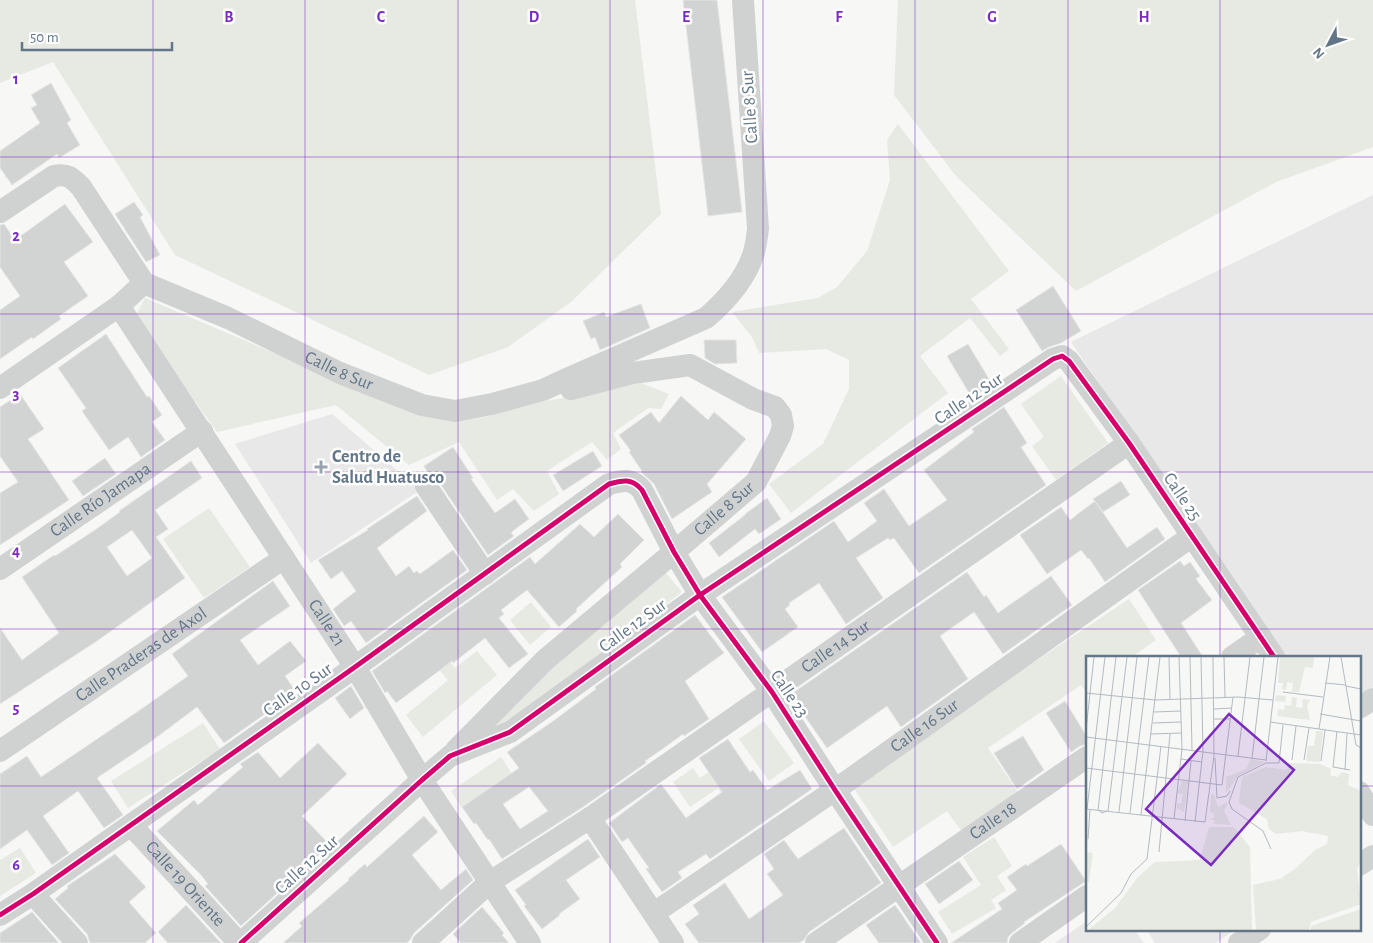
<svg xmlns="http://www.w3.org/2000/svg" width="1373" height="943" viewBox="0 0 1373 943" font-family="'Alegreya Sans',sans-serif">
<rect width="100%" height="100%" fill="#f7f7f5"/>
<path fill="#e7e8e7" d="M1373,195V687L1359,697V657H1286L1071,342Z
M332,414L420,490L311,563L235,444Z
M1087,921V929H1134L1144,943H1055Z
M1146,929H1236L1215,943H1155Z"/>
<path fill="#e6eae3" d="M0,0H635L661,214L571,302L508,347L429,375L175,255L53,62L0,83Z
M898,0H1373V147L1276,182L1076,291L956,176L894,95Z
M898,124L1009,271L971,299L1009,349L1000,356L970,318L920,356L948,393L791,513L769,484L823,444L849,389V360L826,349L759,353L752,337L732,312L818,298L837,287L867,251L890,180L887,140Z
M145,298L417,414L454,421L482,418L545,401L597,393L641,383L669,394L661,409L648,408L613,433L621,449L607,460L592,442L547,471L559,494L534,511L513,489L497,500L459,442L409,465L336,405L217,432L135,317Z
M1061,376L1108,443L1056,480L1032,446L1044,437L1021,404Z
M209,508L250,567L204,598L163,539Z
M666,573L682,592L528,708L493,729L550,666Z
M1129,599L1156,640L1132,657H1087V693L1081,685L988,748L1020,795L963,833L947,811L893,847L851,784Z
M531,602L551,627L530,645L510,620Z
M425,632L455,668L477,651L497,675L423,737L406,715L448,680L415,641Z
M764,721L794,763L769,781L739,739Z
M203,723L220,749L128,808L111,781Z
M501,757L512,774L462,808L451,791Z
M716,767L730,789L722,794L718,788L690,807L673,782L693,768L700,778Z
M994,837L1012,866L997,876L1006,890L991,900L996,908L952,934L938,912L981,885L963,857Z
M20,848L36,873L0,896V860Z"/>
<path fill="#d2d3d3" stroke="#e6e6e5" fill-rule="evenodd" d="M683,0H717L742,212L708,216Z
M51,83L71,120L67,123L80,145L59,158L57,154L12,185L0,168V151L40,123L31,108L37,105L31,95Z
M134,202L143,215L140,217L160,255L146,262L115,214Z
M65,204L93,242L64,262L88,296L59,316L61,319L33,339L32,337L0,359V310L20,296L0,267V225L4,224L15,240Z
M1053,286L1081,331L1061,343L1049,347L1042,351L1016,310Z
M641,304L650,328L600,350L595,337L591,339L583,321L604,312L606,317Z
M106,334L147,397L149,396L162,415L152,422L165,440L141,457L128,437L109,450L82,411L86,408L58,368Z
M704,340H736L737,363L715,364L705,358Z
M968,344L992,384L972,398L947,356Z
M20,394L44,429L28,439L69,500L0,545V493L18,482L0,456V407Z
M681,396L708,420L714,412L746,439L707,484L712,492L672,519L654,484L641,472L642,471L629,452L631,451L619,435L651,412L659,423Z
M1004,407L1027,443L1021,447L1046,485L919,573L894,538L890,540L888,538L856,558L883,598L846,624L819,583L789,603L790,605L785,609L798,627L762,652L722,597L834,521L848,542L877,521L864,503L884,489L909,526L947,500L924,470L974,432L972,429Z
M453,447L473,478L471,479L495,513L515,499L529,519L514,530L511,533L514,536L488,555L437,479L432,474L428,473L424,466Z
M593,451L602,466L563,491L553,475Z
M105,458L116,474L83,496L72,481Z
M191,461L202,478L155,510L168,529L156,537L185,578L97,641L0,704V628L22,660L59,633L22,577L54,555L55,556L95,530L120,512L119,511ZM132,530L152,558L127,576L107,547Z
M1121,481L1130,495L1103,512L1093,499Z
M417,496L427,511L377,548L396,576L409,566L414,573L417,571L420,574L453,550L467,570L366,643L351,621L344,626L333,609L356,591L342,571L331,579L318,560L368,530L367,529L382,519Z
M767,498L781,519L759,534L755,529L719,557L709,543L745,515V514Z
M1095,501L1127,548L1157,527L1165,539L1105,582L1089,558L1088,559L1081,550L1047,574L1020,535L1061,507L1070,520Z
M618,514L644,540L620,564L622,567L576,609L577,611L559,627L527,590L501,610L504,614L499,618L528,654L509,668L485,638L453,663L452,661L396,703L387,691L385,693L372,671L530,557L535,564L580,524L594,537Z
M1180,561L1184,566L1190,562L1200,576L1196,579L1212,600L1181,623L1203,657H1181L1138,590Z
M967,572L984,597L986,595L998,613L1051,576L1072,605L1003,654L974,612L940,636L968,679L901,727L887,706L827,748L790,695Z
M273,581L290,606L240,640L258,665L290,641L306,661L285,676L296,692L224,743L197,707L149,743L97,778L123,815L104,828L78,791L43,816L69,853L52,865L27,830L0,849V774L27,756L41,777L140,710L188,676L172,654L242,603Z
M695,615L724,653L685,681L709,719L684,736L683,734L661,750L645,761L646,763L583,807L502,859L489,839L488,840L476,823L474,824L462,807L519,768L507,752L552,722L596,689L595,687ZM529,787L548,811L520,829L503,804Z
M351,686L364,708L350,719L335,698Z
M1065,701L1087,737V744L1080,746L1071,752L1046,713Z
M1023,736L1044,770L1017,789L994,753Z
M728,739L750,772L753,770L767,790L800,770L812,789L710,859L706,854L678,872L682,878L662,892L646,869L649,868L628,838L622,842L609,823L661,784L686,818L722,792L699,758Z
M318,743L347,774L302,816L330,845L241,926L205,886L208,884L201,875L157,831L194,800L198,805L243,767L240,764L258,752L280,778Z
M424,816L438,832L412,855L441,890L466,869L473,880L414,933L410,940L407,943H283L302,926L299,923L349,880L348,879L365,864L367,867Z
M844,828L881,883L809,932L804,940L799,943H699L685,924L699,914L693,905L725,883L749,919L783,895L767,874L774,869L764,854L784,840L798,859Z
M588,839L600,857L566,880L580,899L559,914L560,915L542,929L524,906L526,905L515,890Z
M1061,844L1086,881L1024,922L1025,923L1012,933L1008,937L1007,943H951L1002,909L998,903L1017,890L1007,877L1026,864L1027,866Z
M115,854L146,887L129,902L156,933L145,943H90L87,934L55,899L68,888L67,886Z
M959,861L973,880L939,904L925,884Z
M186,905L221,943H168L158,932Z
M895,905L900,912L921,943H879L866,925Z
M482,907L504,933L502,935L509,943H461L453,934Z
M32,912L59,943H0V933Z"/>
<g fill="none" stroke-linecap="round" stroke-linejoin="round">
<g stroke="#d0d2d2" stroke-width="22">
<path d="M0,212L54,176C68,173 72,178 81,187L144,283"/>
<path id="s1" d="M144,283L228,318L340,373L422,405L455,411L492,404L543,390L571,377L706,318C727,300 746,279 754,252C756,245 757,237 758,229L743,0"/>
<path id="s2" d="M119,306L355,667L422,780L530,943"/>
<path d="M0,388L119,306L144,283"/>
<path d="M426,486L485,574"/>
<path id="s3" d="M0,569L202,431"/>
<path d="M1232,657L1261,637"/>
<path d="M1359,708L1373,699"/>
<path id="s4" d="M456,750L545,660L674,552L756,482L780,436L783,426L781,415L775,407L753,399L690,365L633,373L571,389"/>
<path id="s5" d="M0,751L284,558"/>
<path d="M1359,792L1373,815"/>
<path d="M590,818L673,943"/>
<path id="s6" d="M131,825L239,943"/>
<path d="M1359,865L1373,856"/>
<path d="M33,894L77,943"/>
<path id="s7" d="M654,913L835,790L1192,536"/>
<path d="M0,915L33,894L355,667L609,484C623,480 632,478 642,490L674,552L700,595L772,692L835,790L937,943"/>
<path d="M241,943L422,780L450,756L510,732L700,595L1053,359L1062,356L1069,361L1129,443L1274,657"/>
<path id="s8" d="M423,943L490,882L590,818L1129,443"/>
<path id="s9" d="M816,943L1087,757"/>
<path d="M1020,943L1087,896"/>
<path d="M1239,943L1260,929"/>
</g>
<defs>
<path id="cycleway" d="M0,915L33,894L355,667L609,484C623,480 632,478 642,490L674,552L700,595L772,692L835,790L937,943
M241,943L422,780L450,756L510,732L700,595L1053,359L1062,356L1069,361L1129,443L1274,657"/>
</defs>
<use href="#cycleway" stroke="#fff" stroke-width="8"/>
<use href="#cycleway" stroke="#d6006c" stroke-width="5"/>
</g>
<path fill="none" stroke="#7b2cbf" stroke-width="1" stroke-opacity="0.55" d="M153,0V943M305,0V943M458,0V943M610,0V943M763,0V943M915,0V943M1068,0V943M1220,0V657M0,157H1373M0,314H1373M0,472H1373M0,629H1373M0,786H1087M1359,786H1373M1220,929V943"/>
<path fill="#97a3ae" stroke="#fff" stroke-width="2" d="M318.5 459.5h5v5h5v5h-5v5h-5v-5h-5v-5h5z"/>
<g text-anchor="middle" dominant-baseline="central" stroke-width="5" stroke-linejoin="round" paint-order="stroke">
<g font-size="18" fill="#637688" stroke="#fff">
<text transform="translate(750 107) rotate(-94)">Calle 8 Sur</text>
<text stroke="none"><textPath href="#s1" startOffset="214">Calle 8 Sur</textPath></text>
<text transform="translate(969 399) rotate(-34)">Calle 12 Sur</text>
<text transform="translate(1182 497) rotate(56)">Calle 25</text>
<text stroke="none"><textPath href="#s3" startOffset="122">Calle Río Jamapa</textPath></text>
<text stroke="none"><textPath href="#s4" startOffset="361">Calle 8 Sur</textPath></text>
<text stroke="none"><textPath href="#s2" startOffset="379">Calle 21</textPath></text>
<text transform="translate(633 626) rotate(-36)">Calle 12 Sur</text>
<text stroke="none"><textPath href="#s8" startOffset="509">Calle 14 Sur</textPath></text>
<text stroke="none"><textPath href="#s5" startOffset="171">Calle Praderas de Axol</textPath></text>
<text transform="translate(298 690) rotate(-35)">Calle 10 Sur</text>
<text transform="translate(789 694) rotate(56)">Calle 23</text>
<text stroke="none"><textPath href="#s7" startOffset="329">Calle 16 Sur</textPath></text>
<text stroke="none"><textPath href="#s9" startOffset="215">Calle 18</textPath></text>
<text transform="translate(307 865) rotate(-42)">Calle 12 Sur</text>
<text stroke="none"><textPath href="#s6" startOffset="80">Calle 19 Oriente</textPath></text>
</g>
<g font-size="18" font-weight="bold" fill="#637688" stroke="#fff" text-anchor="start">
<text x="332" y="457">Centro de<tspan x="332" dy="21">Salud Huatusco</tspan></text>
</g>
</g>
<g transform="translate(1086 656)">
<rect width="275" height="275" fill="#f7f7f5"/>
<path d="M194,1H228L227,12L219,11L213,36H206L207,27L201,26L200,34L196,33L197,27H192ZM190,39L200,40L199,49L205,50L206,41L211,42L210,51L216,52L217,43L224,44L221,50L224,64L191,60L192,53L198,54L199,46L189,45ZM230,75H237L234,106L220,105L222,90H228ZM165,103L179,106L152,120L140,137V121L160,113ZM203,107L234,108L245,113L244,119L251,121L256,116L263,118L262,129L275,135V206L271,212L275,248L225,266L223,274H170L167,229L194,223L209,213L229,194L241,188L242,180L216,175L190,178L183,173L181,163L153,147L156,121L180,111L200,114ZM96,125L102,126L98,156L91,152V147L95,148L97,138L91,137ZM125,138H128L132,151L142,146L138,155L145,169L128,168L129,164L123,163L128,162V157L124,156ZM123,171H148L164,191L166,274H2L29,252L52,221L69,206L114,204ZM0,196L7,197L3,226L0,225ZM275,253V274H225V270Z" fill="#e6eae3"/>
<path fill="none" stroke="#b3bbc2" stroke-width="1" d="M83,1L84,43M104,1L106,94M138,1L139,41M255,1L270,89L275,92M239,27L260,29M260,30L275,33M197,36L237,41M0,37L69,44L152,41L187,44M128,53L146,52M68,56L95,55M234,58L275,65M128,63H144M184,66L275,79M67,67L95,66M233,73L244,1M0,74L8,1M251,75L247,111L264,114M65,78L95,77M0,81L180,104M152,100L164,1M129,102L131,142L141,140L144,135M166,102L178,1M95,103L116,106M206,104L210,70M218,104L223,72M180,105L192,1M235,105L239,74M180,107L152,121L143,146L146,153L177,175L185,193M180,107H193L197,69M0,112L136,129L147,41M259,114L261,77M0,153L119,166L128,100L127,1M1,153L19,1M21,155L16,157L12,154L30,1M22,155L41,1M33,156L51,1M44,157L63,1M55,159L74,1M88,163L96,93L93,1M99,165L105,105M109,166L117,95L115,1M2,183L4,153M73,196L84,78M0,271L35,237L45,218L61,203L75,90"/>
<path fill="#7b2cbf" fill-opacity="0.15" stroke="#7b2cbf" stroke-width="2.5" d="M143,58L208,114L125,209L60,153Z"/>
<rect width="275" height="275" fill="none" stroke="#637688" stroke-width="2.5"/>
</g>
<g font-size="16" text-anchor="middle" font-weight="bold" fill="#7b2cbf" stroke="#fff" stroke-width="5" stroke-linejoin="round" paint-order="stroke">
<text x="229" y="22">B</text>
<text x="381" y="22">C</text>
<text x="534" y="22">D</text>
<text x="686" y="22">E</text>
<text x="839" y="22">F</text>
<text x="992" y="22">G</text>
<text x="1144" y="22">H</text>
<text x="16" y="84">1</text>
<text x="16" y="241">2</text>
<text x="16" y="399">3</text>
<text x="16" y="556">4</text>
<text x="16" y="713">5</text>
<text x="16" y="870">6</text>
</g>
<g transform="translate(1328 45) rotate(229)" stroke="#ffffff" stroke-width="4" paint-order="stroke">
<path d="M0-4L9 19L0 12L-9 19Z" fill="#637688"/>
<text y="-8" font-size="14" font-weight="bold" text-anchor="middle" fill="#637688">N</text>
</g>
<path d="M22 42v8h150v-8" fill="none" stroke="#637688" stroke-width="2.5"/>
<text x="30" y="42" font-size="15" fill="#637688" stroke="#ffffff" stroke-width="4" paint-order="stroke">50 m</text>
</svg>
